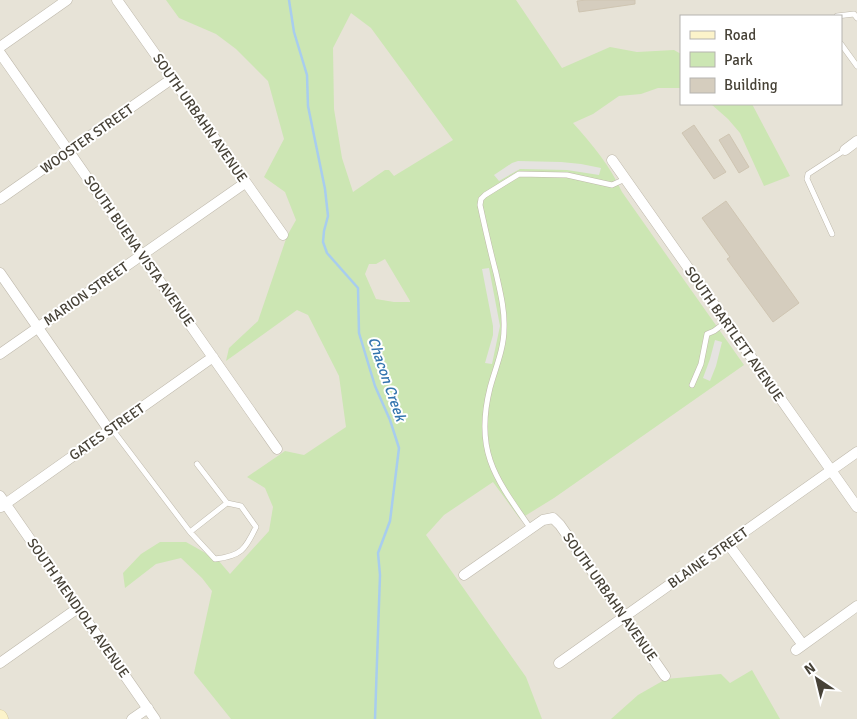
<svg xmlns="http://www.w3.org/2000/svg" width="857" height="719" viewBox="0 0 857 719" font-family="Signika,sans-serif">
<rect width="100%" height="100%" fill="#f4f1e9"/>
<path fill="#e7e3d7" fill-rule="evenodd" d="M0,0H857V719H0ZM681,16H841V104H681Z"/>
<path fill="#cce6b3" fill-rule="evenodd" d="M166,0H516L562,68L610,47L637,52L674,50L681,54V88H658L641,94L619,96L593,114L573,123C593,145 610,166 622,192L744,365L554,498L520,519L493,482L444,515L426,535L526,677L542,719H231L194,673L212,591L202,578L181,558L156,564L125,588L123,573L141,554L160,542H186L218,560L230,574L269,531L273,507L265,488L247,477L285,451L304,455L346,427L339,376L308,315L297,310L226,361L229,348L258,321L287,236L296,220L285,192L264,177L284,139L268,81L236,49L216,34L179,18ZM351,13L371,28L453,140L394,176L389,170H385L353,192L342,158L334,109L333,48ZM385,259L410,301V302H394L376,299L365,274L369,264H376Z
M711,104H752L790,176L764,186L740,133L728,119Z
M752,670L780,719H611L638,695L666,679L721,674L730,683Z"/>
<path fill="#e5e3e0" d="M518,161L561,162L581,164L601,168L599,175L567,170L520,169L499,181L494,175L512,163Z
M489,268L500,326L492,364L485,363L493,335V326L482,269Z
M715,340L722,342L716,366L710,381L703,378L710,359Z"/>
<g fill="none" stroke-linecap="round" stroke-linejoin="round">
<path stroke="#a8cdee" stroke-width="2.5" d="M289,0L294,32L307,75L308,106L325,189L328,216L324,231L323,242L327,253L358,288L359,333L375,386L390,420L399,448L390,521L378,553L380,575L375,719"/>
</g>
<path fill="#d5cdbe" stroke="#cfc5b2" d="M587,0H635V4L579,12L577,1Z
M694,125L726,172L714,179L682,133Z
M729,134L749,167L739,173L719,140Z
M726,201L799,303L773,322L727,259L730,257L702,218Z"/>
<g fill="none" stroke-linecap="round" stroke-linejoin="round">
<defs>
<path id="service" d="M837,16L854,14L857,18
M841,44L857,66
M832,234L807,179L808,174L845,150
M692,385L701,364L707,334L714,331L726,322
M112,429L190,532L215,559C241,556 245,550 256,527L241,506L227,503L190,532
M197,464L227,503
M531,529C496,479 474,452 490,388C495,369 504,349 504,329C505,310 500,291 496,273C490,250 485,228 480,205L481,199L485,195L519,174L567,175L612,185L625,179"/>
<path id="minor" d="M117,0L283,235
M0,47L67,0
M0,53L277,449
M845,150L857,141
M612,160L857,507
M0,199L173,78
M0,273L109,430
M0,354L245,183
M0,496L155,719
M1,507L213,357
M728,544L803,645
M464,575L543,520L553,518L560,525L665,676
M796,650L857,606
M0,663L78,608
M559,663L857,452
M132,719L148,708"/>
<path id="secondary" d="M0,717L1,719"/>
</defs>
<use href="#service" stroke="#bfb9ac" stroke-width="6"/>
<use href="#minor" stroke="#bfb9ac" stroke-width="11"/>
<use href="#secondary" stroke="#d1c69a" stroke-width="15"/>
<use href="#service" stroke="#fff" stroke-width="5"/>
<use href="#minor" stroke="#fff" stroke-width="10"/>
<use href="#secondary" stroke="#fcf3ca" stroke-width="14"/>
</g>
<g text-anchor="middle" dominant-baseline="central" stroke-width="4" stroke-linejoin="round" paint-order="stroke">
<g font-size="14" fill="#474237" stroke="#fff">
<text transform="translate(200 118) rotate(55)">SOUTH URBAHN AVENUE</text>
<text transform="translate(87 139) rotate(-35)">WOOSTER STREET</text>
<text transform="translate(139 251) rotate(55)">SOUTH BUENA VISTA AVENUE</text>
<text transform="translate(86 294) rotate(-35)">MARION STREET</text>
<text transform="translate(734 334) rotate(55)">SOUTH BARTLETT AVENUE</text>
<text transform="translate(107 432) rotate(-35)">GATES STREET</text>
<text transform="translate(708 558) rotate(-35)">BLAINE STREET</text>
<text transform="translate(610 597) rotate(55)">SOUTH URBAHN AVENUE</text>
<text transform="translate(78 608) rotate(55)">SOUTH MENDIOLA AVENUE</text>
</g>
<g font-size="15" font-style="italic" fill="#3475af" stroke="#fff">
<text transform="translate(387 379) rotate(71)">Chacon Creek</text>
</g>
</g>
<rect x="680" y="15" width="162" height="90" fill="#ffffff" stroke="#b5b3af"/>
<rect x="690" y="31" width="25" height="8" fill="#fcf3ca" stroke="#b5b3af"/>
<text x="724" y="40" font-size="15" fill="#474237">Road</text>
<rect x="690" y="52" width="25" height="15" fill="#cce6b3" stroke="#b5b3af"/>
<text x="724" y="65" font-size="15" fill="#474237">Park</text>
<rect x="690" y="78" width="25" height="15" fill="#d5cdbe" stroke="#b5b3af"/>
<text x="724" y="90" font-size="15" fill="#474237">Building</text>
<g transform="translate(817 679) rotate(325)" stroke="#ffffff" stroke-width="4" paint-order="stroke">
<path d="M0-4L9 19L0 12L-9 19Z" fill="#474237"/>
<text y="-8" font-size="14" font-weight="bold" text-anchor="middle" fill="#474237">N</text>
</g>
</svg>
